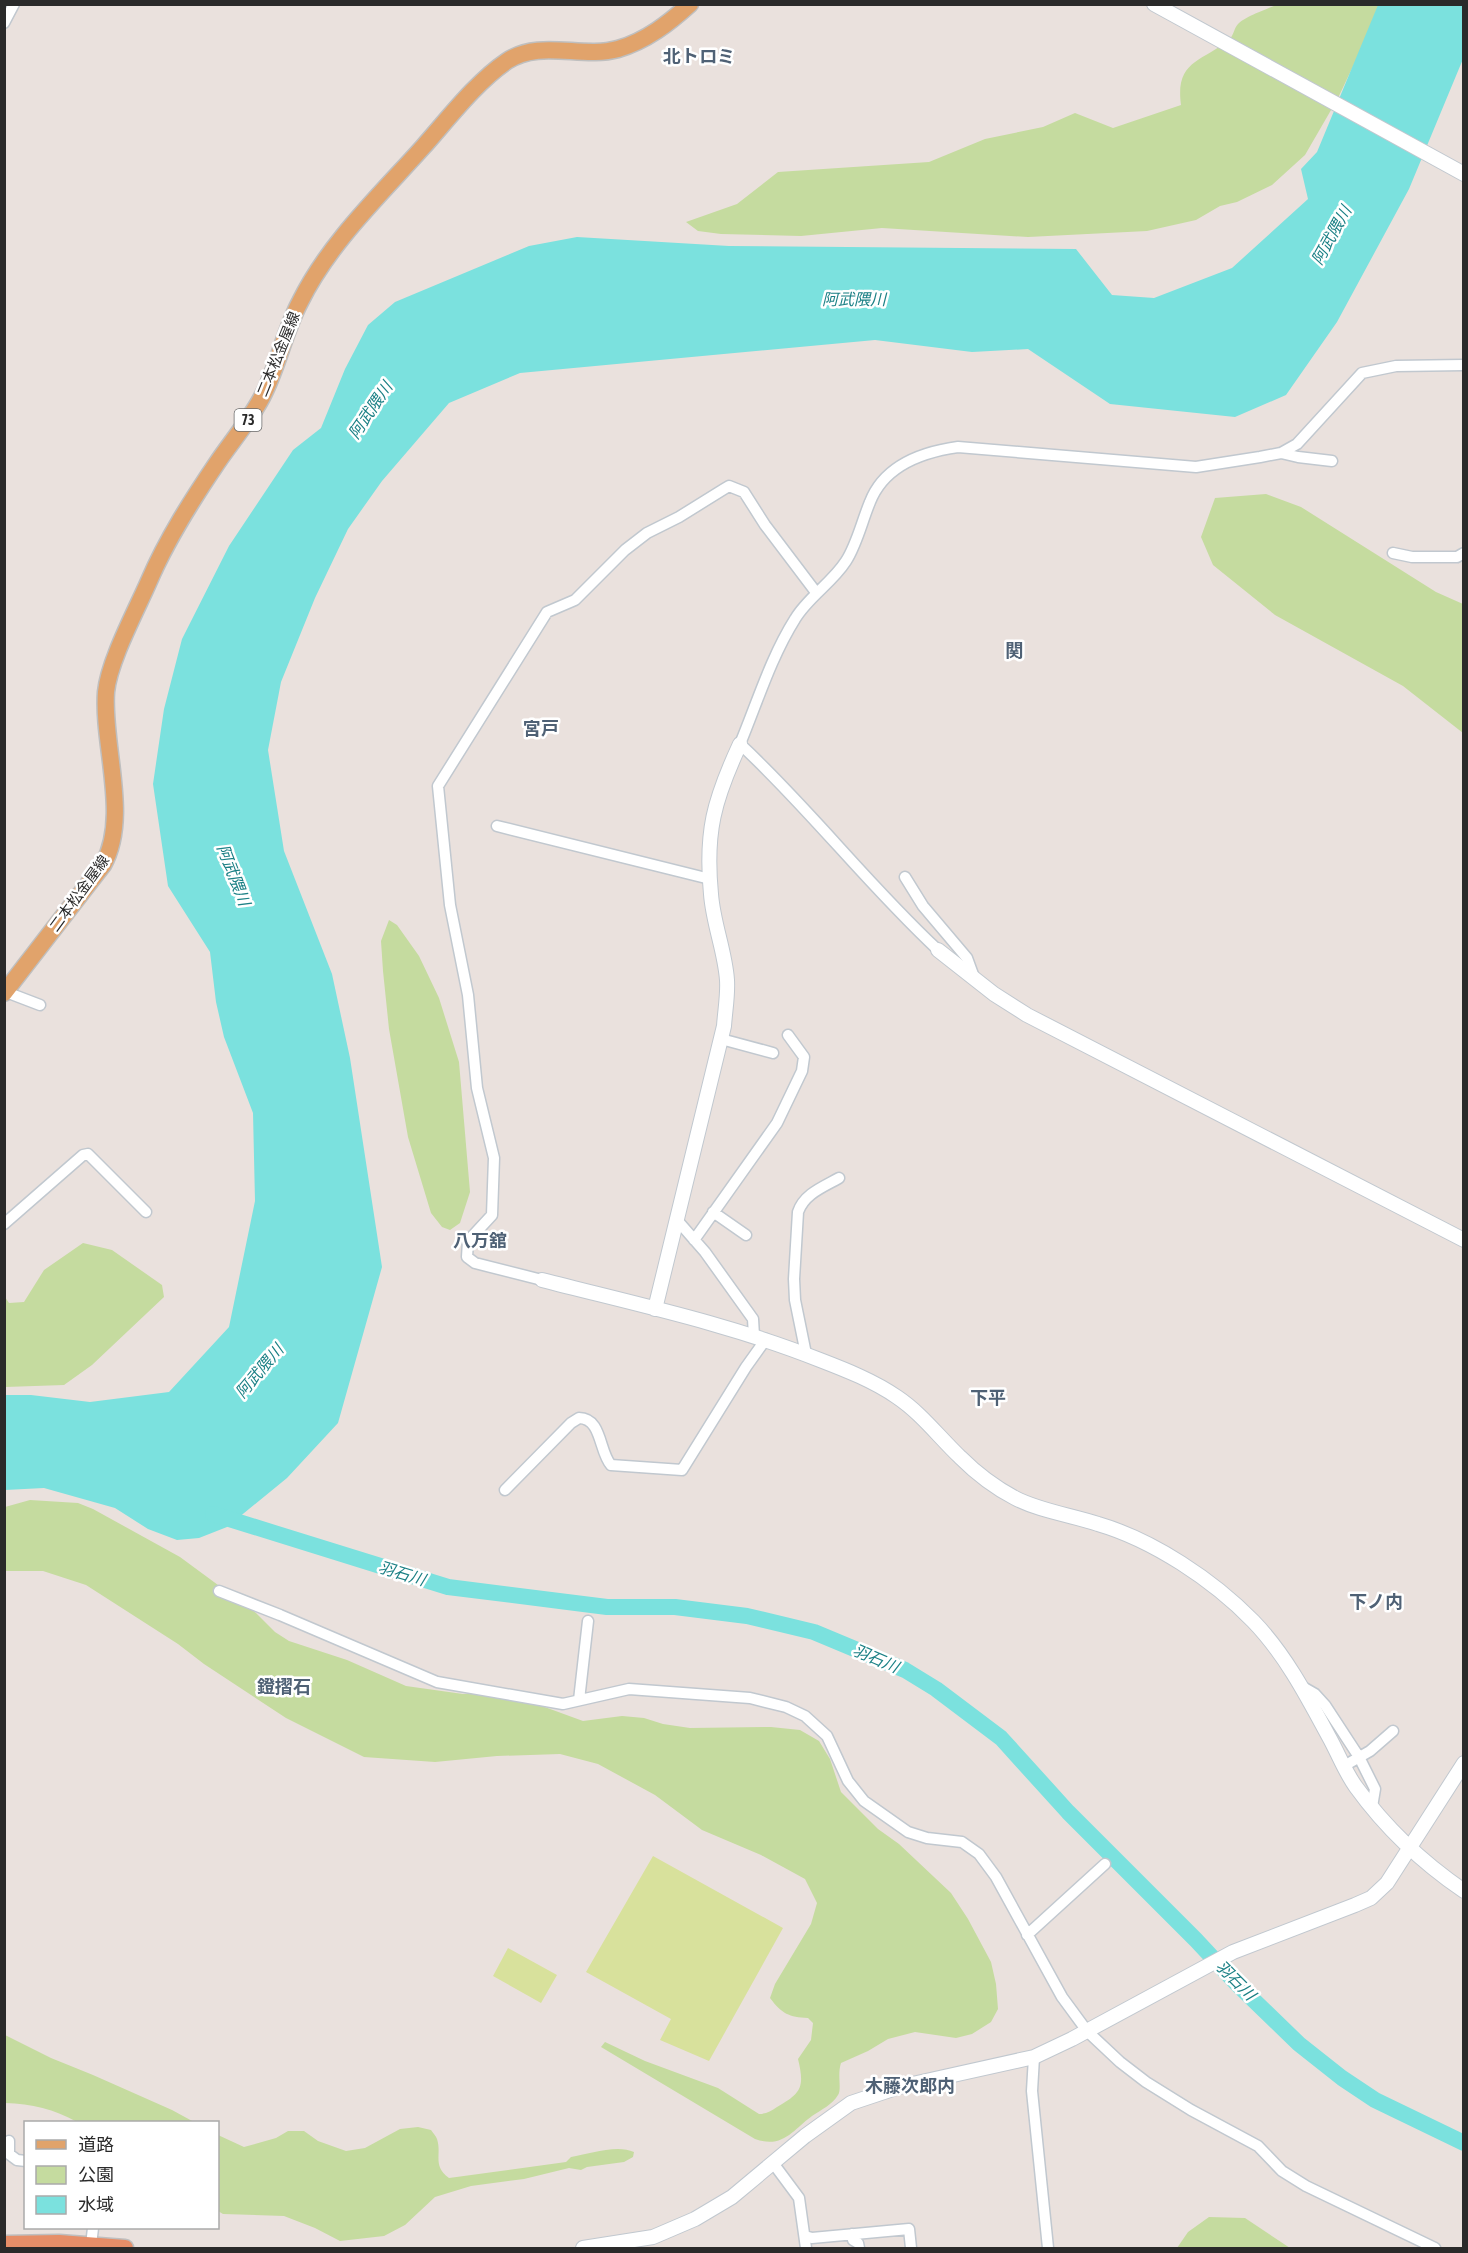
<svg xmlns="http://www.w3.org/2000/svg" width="1468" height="2253" viewBox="0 0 1468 2253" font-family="'Asap Condensed','Noto Sans JP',sans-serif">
<rect width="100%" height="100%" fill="#eae1dd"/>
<path fill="#c5db9f" d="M1276,5H1382L1338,98L1305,155L1272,185L1237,202L1220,206L1196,220L1147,231L1028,237L882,228L801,236L721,234L698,231L686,222L737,204L778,172L929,162L985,139L1043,127L1075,113L1113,128L1181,105C1175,61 1201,62 1229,40C1234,35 1234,28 1238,24C1244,17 1267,9 1276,5Z
M1266,494L1301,507L1436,592L1463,604V733L1403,686L1275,615L1213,565L1201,537L1215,498Z
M389,920L397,925L419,956L439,998L459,1062L470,1192L460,1223L450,1230L442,1227L431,1213L408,1137L389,1029L383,971L381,941Z
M83,1243L112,1250L162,1285L164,1297L92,1365L64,1385L5,1387V1297L9,1303L24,1302L44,1270Z
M30,1500L78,1503L93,1509L180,1557L256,1613L275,1632L289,1641L347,1660L406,1686L463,1694H495L520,1698L583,1721L622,1716L644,1718L663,1724L690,1728L771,1727L800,1730L819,1741L830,1759L841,1792L878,1829L899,1844L951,1893L968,1919L991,1962L996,1984L998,2009L991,2022L972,2034L956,2038L915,2032L888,2039L868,2051L841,2063C837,2075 842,2089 838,2095C833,2104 821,2110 812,2116C793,2130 783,2149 755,2139L601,2047L605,2042L645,2061L718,2088L759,2114C766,2114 771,2111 777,2107C801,2093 805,2088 798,2059L811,2040L813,2023L808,2018C789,2017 782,2014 770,1998L775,1984L811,1924L817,1903L805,1879L761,1855L702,1830L655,1795L598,1764L560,1754L497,1756L435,1762L364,1757L286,1718L204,1664L178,1644L86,1585L43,1571H5V1507Z
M5,2035L51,2058L93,2075L172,2110L194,2122H77C54,2109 32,2104 5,2103Z
M418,2127L431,2130C433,2133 436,2136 437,2139C442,2154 432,2166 449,2178L566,2162L571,2157C589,2154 617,2144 634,2152L633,2157L624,2162L587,2167L581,2170L569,2168L524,2179L471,2186L435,2197L405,2225L384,2236L340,2241L315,2228L284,2216L223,2214L218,2211V2135L244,2147L276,2138L288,2131H304L318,2141L346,2151L365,2148L400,2129Z
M1209,2217L1245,2218L1290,2248H1177L1188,2232Z"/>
<path fill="#d8e19c" d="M653,1856L783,1928L709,2061L660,2040L671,2019L586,1972Z
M508,1948L557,1975L541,2003L493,1976Z"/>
<path fill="#7be1de" d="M1378,5H1463V59L1409,189L1337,322L1286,395L1235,417L1110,404L1028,349L972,352L875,340L520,373L449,403L382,481L348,529L315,598L281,682L268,750L284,851L332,974L350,1058L382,1267L338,1423L287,1478L227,1527L199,1538L177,1540L148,1529L115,1508L44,1488L5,1490V1395H31L90,1402L169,1392L229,1327L255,1201L253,1113L224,1037L216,1002L210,952L168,886L153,784L164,709L182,639L229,546L293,450L321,428L345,369L368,325L395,302L529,246L577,237L729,246L1076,249L1112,295L1154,298L1232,268L1308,199L1301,169L1317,152Z"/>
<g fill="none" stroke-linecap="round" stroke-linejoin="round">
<path stroke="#7be1de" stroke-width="16" d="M213,1514L448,1587L607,1607H675L747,1616L814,1632L905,1670L936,1689L1001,1738L1068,1812L1196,1940L1237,1984L1299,2044L1342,2078L1375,2100L1464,2143"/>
<defs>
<path id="minor" d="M4,23L14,4
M1281,453L1298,457L1332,461
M1393,553L1412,557H1457L1464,553
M497,826L710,879
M905,877L923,906L967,958L975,980
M938,950C868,885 810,809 740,744C757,703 771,657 795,619C808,597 832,583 846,561C857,544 862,521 870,502C884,466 922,452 958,447L1196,467L1260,457L1281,453L1297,444L1362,373L1396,366L1464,365
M6,992L40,1005
M721,1039L773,1053
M713,1212L746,1235
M677,1220L705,1252L753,1319L754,1336
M4,1224L83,1155L88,1154L146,1212
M694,1240L777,1123L802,1071L804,1057L788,1035
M542,1280L475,1263L467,1257L468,1241L492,1215L494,1158L477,1088L468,995L450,905L438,786L547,612L575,600L625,550L647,533L679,517L724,489L729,486L744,492L765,525L815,591
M806,1354L795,1300L794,1279L798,1212C804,1194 823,1187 839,1178
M505,1490L571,1423L579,1418C602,1418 599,1452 611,1465L682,1470L746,1367L766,1339
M219,1591L280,1615L437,1682L563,1704L629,1689L750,1698L786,1707L805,1716L827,1736L848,1781L864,1801L908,1832L927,1838L962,1842L979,1854L996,1877L1062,1997L1087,2031L1120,2062L1146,2082L1191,2110L1258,2146L1282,2171L1306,2186L1435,2248
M1301,1686L1315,1694L1325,1705L1359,1757L1375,1789L1372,1807
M579,1700L588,1621
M1344,1766L1370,1751L1393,1731
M1027,1935L1105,1864
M1034,2057L1032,2091L1048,2248
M9,2141V2154L17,2160L26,2161
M773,2163L799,2198L806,2248
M852,2234L853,2240L858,2243L859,2248
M805,2236L812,2238L909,2229L911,2248
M91,2245L93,2228"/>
<path id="tertiary" d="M1154,4L1464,174
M938,950L994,994L1027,1015L1464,1240
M542,1280C635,1304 730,1324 820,1360C846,1370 874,1381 897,1397C921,1413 939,1437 960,1457C977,1474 994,1487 1015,1498C1040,1511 1071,1515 1098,1524C1153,1540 1213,1580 1253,1621C1285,1654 1307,1696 1329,1737C1338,1753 1345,1772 1356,1787C1385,1827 1423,1863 1464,1891
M655,1309L724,1026C725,1011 728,995 727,980C725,951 713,923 711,894C705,832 714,800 740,744
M583,2248L653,2237L695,2219L732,2197L805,2136L851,2103L899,2087L1034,2057L1072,2039L1233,1952L1355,1905L1371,1898L1387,1883L1464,1763"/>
<path id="primary" d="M4,993L103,865C130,817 102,745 106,692C109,661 136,611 149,581C167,539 192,500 217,463C232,441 250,420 262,397C278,367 284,332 300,302C329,243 380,195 423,147C448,119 476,82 507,61C540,39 582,59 618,49C646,41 669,23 690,4"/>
<path id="trunk" d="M4,2244L59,2243L125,2248"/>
</defs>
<use href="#minor" stroke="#c1c8cf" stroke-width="13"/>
<use href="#tertiary" stroke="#c1c8cf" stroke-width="16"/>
<use href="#primary" stroke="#bfbfbf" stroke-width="19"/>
<use href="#trunk" stroke="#bfbfbf" stroke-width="19"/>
<use href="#minor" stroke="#fff" stroke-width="10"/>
<use href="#tertiary" stroke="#fff" stroke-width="14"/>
<use href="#primary" stroke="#e1a36b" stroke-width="16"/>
<use href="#trunk" stroke="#e68e68" stroke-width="16"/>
</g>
<g text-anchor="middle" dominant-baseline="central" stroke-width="5" stroke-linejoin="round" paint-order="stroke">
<rect fill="#fff" stroke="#6a6a6a" stroke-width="1.5" x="234.5" y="409" width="27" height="22" rx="4.5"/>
<g font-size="14" font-weight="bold" fill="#2a2a2a">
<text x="248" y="420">73</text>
</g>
<g font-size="15" fill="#2a2a2a" stroke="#fff">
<text transform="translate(278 354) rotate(-68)">二本松金屋線</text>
<text transform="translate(79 893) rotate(-54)">二本松金屋線</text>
</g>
<g font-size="16" font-style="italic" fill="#1b8085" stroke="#fff">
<text transform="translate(1331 235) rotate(-61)">阿武隈川</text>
<text x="854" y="299">阿武隈川</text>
<text transform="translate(370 410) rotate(-56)">阿武隈川</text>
<text transform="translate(234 875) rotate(69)">阿武隈川</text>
<text transform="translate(259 1371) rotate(-50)">阿武隈川</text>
<text transform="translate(402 1573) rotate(17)">羽石川</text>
<text transform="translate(876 1658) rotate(23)">羽石川</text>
<text transform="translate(1236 1980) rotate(45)">羽石川</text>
</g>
<g font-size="18" font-weight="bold" fill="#4f6175" stroke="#fff">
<text x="699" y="56">北トロミ</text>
<text x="1014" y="650">関</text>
<text x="541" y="728">宮戸</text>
<text x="480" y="1240">八万舘</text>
<text x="988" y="1397">下平</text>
<text x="1376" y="1601">下ノ内</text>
<text x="284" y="1686">鐙摺石</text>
<text x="910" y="2085">木藤次郎内</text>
</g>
</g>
<rect width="1468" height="2253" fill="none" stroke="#2a2a2a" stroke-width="12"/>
<rect x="24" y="2121" width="195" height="108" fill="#ffffff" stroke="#aaaaaa" stroke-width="1.5"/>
<rect x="36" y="2140" width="30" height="9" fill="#e1a36b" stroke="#aaaaaa" stroke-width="1.5"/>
<text x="78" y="2151" font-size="18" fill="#2a2a2a">道路</text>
<rect x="36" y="2166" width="30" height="18" fill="#c5db9f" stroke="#aaaaaa" stroke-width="1.5"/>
<text x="78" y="2181" font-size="18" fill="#2a2a2a">公園</text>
<rect x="36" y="2196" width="30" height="18" fill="#7be1de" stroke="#aaaaaa" stroke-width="1.5"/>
<text x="78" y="2211" font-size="18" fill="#2a2a2a">水域</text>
</svg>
